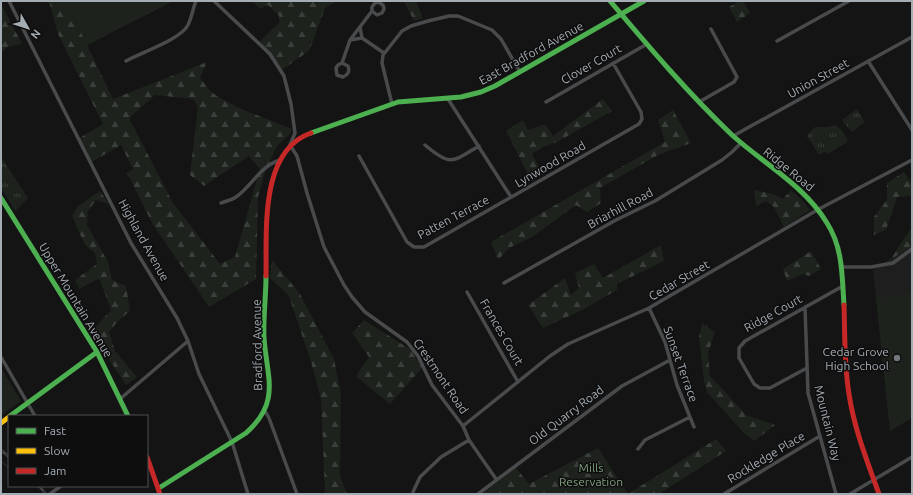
<svg xmlns="http://www.w3.org/2000/svg" width="913" height="495" viewBox="0 0 913 495" font-family="Ubuntu,sans-serif">
<defs>
<pattern id="grass-tufts" width="24" height="20" patternUnits="userSpaceOnUse"><rect width="24" height="20" fill="#1d221c"/><path d="M3 7l-1-3M5 7V3M7 7l1-3M15 17l-1-3M17 17v-4M19 17l1-3" fill="none" stroke="#3b3f3b"/></pattern>
<pattern id="forest-firs" width="22" height="20" patternUnits="userSpaceOnUse"><rect width="22" height="20" fill="#1d221c"/><path d="M5 1l3.5 6h-7zM16 11l3.5 6h-7z" fill="#3b3f3b"/></pattern>
</defs>
<rect width="100%" height="100%" fill="#141414"/>
<path fill="#1e1e1f" d="M912,245V418L890,431L873,270Z"/>
<path fill="url(#grass-tufts)" d="M857,109L865,122L852,132L842,120Z
M835,125L842,130L848,141L828,154L825,152L819,155L807,136L815,127H828Z
M1,157L28,198L15,211L1,188Z"/>
<path fill="url(#forest-firs)" fill-rule="evenodd" d="M49,1H66L80,30L149,1H173L87,45L113,99L207,62L200,78C205,84 210,92 217,96C239,110 268,119 292,129L291,133L277,146L265,172L258,197L256,279L209,307L152,223L127,173L133,169L121,145L90,163L78,139L103,124L58,34ZM155,95L193,99L198,107L190,175L204,186L249,156L260,169L235,257L220,264L173,203L129,118Z
M253,1H337L325,8L309,51L280,71L258,43L279,23V16L268,5L260,9Z
M404,1H416L423,18L414,21Z
M740,1H743L750,13L737,22L729,7Z
M1,4L22,44L7,47L1,54Z
M603,99L612,111L557,142L543,147L532,154L543,174L532,182L506,131L523,120L528,130L545,124L553,136Z
M673,110L691,143L658,155L600,188L601,203L587,212L576,205L532,237L509,248L498,260L491,242L665,142L658,120Z
M904,172L912,184V196L897,197L892,213L886,230L874,235V217L887,200V183Z
M754,190L773,194L783,199L791,190L803,201L810,210L784,227L774,207L766,201L756,206Z
M100,191L109,204L96,200L88,211L87,225L108,262L112,280L126,286L130,311L118,321L109,332L115,351L137,377L126,385L91,332L111,310L100,280L98,279L79,289L75,280L97,264L95,253L85,245L72,216L77,207Z
M912,227V245L890,260Z
M661,245L664,261L617,284V290L582,310L543,328L528,305L565,278L571,295L579,288L575,273L594,264L603,278Z
M811,251L821,269L809,276L803,274L787,281L783,269Z
M272,260L300,294L334,359L341,394L340,476L347,494H325L321,399L311,362L289,296L270,278Z
M364,320L411,350L422,368L390,404L356,376L369,357L352,333Z
M702,323L715,332L708,354L710,376L719,385L746,415L775,425L754,441L744,433L707,392L704,381L699,337Z
M716,439L726,451L659,494H628Z
M598,448L628,494H482L516,468L529,484Z"/>
<path fill="#1d221c" d="M66,1H173L87,45Z
M912,293V418L890,431L876,298Z
M1,368L21,401L1,415Z"/>
<g fill="none" stroke-linecap="round" stroke-linejoin="round">
<path stroke="#2a3337" stroke-width="1" d="M1,461L9,468"/>
<path stroke="#484a4c" stroke-width="3.5" d="M9,1L131,243L177,318L188,341L199,374L232,442L248,494
M214,1L270,54L284,76L291,104L295,133L290,145L297,156L307,193L324,247L344,285L352,297L365,312L407,342L418,356L432,385L463,426L469,440L496,479
M360,27L362,38L384,53
M350,40L362,38
M777,41L849,1
M126,61C142,52 180,40 188,25C192,17 193,8 196,1
M868,61L912,130
M342,63L348,66C350,71 348,75 343,77L337,75L336,68L338,65L342,63L350,40L372,11L377,15L382,13L384,9L383,5L378,2L375,3L372,7V11
M448,99L511,197
M546,102L647,44
M699,102L734,82L737,77L711,29
M392,104L382,63L383,55L402,31L411,26L428,21L449,16H458L492,30L501,39L520,72
M733,136L912,37
M425,145C451,167 452,162 479,146
M359,156L407,242L414,247H424L639,124L642,119L641,112L613,63
M221,203C226,201 232,200 236,197C252,186 260,166 280,160
M842,267H871L893,263L912,249
M504,283L616,220L655,201L722,160L732,152L741,143
M467,292L518,382
M805,307L808,393L836,494
M649,308L665,342L677,385L694,427
M1,357L35,416
M807,368L770,388H760L754,384L739,358V348L745,341L843,286
M120,399L188,341
M265,411L269,418L297,494
M463,426L550,356L568,344L649,308L819,209L912,160
M638,449L645,440L690,417
M413,492L420,477L441,457L469,440
M50,494L61,486
M478,494L622,386L670,360
M724,494L820,436
M850,494L912,457"/>
<path stroke="#4caf50" stroke-width="5" d="M610,1C649,47 688,93 732,135C764,164 804,185 827,223C843,248 842,276 844,305
M311,133L398,102L461,97L481,92L495,86L644,1
M1,198L97,352L128,416
M10,416L97,352
M159,488L246,433C281,402 267,378 264,338C263,318 266,297 266,276"/>
<path stroke="#ffc107" stroke-width="5" d="M1,423L9,417"/>
<path stroke="#c62828" stroke-width="5" d="M266,276C267,232 259,151 311,133
M844,305C845,334 844,364 849,394C854,428 867,461 879,494
M147,457L160,494"/>
<defs>
<path id="rail" d="M1,450L9,457
M39,486L46,494"/>
</defs>
<use href="#rail" stroke="#484a4b" stroke-width="2.5"/>
<use href="#rail" stroke="#0e0e0f" stroke-width="1" stroke-dasharray="3" stroke-linecap="butt"/>
</g>
<circle fill="#72777c" stroke="#0e0e0f" stroke-width="1.5" cx="897" cy="358" r="4"/>
<g text-anchor="middle" dominant-baseline="central" stroke-width="3" stroke-linejoin="round" paint-order="stroke">
<g font-size="12" fill="#a5adb4" stroke="#0e0e0f">
<text transform="translate(531 53) rotate(-29)">East Bradford Avenue</text>
<text transform="translate(591 64) rotate(-30)">Clover Court</text>
<text transform="translate(818 78) rotate(-29)">Union Street</text>
<text transform="translate(550 164) rotate(-30)">Lynwood Road</text>
<text transform="translate(789 169) rotate(39)">Ridge Road</text>
<text transform="translate(620 208) rotate(-28)">Briarhill Road</text>
<text transform="translate(453 217) rotate(-28)">Patten Terrace</text>
<text transform="translate(144 240) rotate(61)">Highland Avenue</text>
<text transform="translate(679 280) rotate(-30)">Cedar Street</text>
<text transform="translate(76 300) rotate(59)">Upper Mountain Avenue</text>
<text transform="translate(773 313) rotate(-29)">Ridge Court</text>
<text transform="translate(502 332) rotate(60)">Frances Court</text>
<text transform="translate(257 345) rotate(-91)">Bradford Avenue</text>
<text transform="translate(681 364) rotate(70)">Sunset Terrace</text>
<text transform="translate(441 376) rotate(56)">Crestmont Road</text>
<text transform="translate(566 415) rotate(-37)">Old Quarry Road</text>
<text transform="translate(828 423) rotate(76)">Mountain Way</text>
<text transform="translate(766 457) rotate(-31)">Rockledge Place</text>
</g>
<g font-size="12" fill="#a5adb4" stroke="#0e0e0f" text-anchor="end">
<text x="889" y="351">Cedar Grove<tspan x="889" dy="14">High School</tspan></text>
</g>
<g font-size="12" fill="#819f7d" stroke="#0e0e0f">
<text x="591" y="467">Mills<tspan x="591" dy="14">Reservation</tspan></text>
</g>
</g>
<rect width="913" height="495" fill="none" stroke="#a5adb4" stroke-width="4"/>
<rect x="8" y="415" width="140" height="72" fill="#0e0e0f" stroke="#4a4e51"/>
<rect x="16" y="428" width="20" height="6" fill="#4caf50" stroke="#4a4e51"/>
<text x="44" y="435" font-size="12" fill="#a5adb4">Fast</text>
<rect x="16" y="448" width="20" height="6" fill="#ffc107" stroke="#4a4e51"/>
<text x="44" y="455" font-size="12" fill="#a5adb4">Slow</text>
<rect x="16" y="468" width="20" height="6" fill="#c62828" stroke="#4a4e51"/>
<text x="44" y="475" font-size="12" fill="#a5adb4">Jam</text>
<g transform="translate(28 28) rotate(129)" stroke="#0e0e0f" stroke-width="3" paint-order="stroke">
<path d="M0-3L7 15L0 10L-7 15Z" fill="#a5adb4"/>
<text y="-6" font-size="11" font-weight="bold" text-anchor="middle" fill="#a5adb4">N</text>
</g>
</svg>
